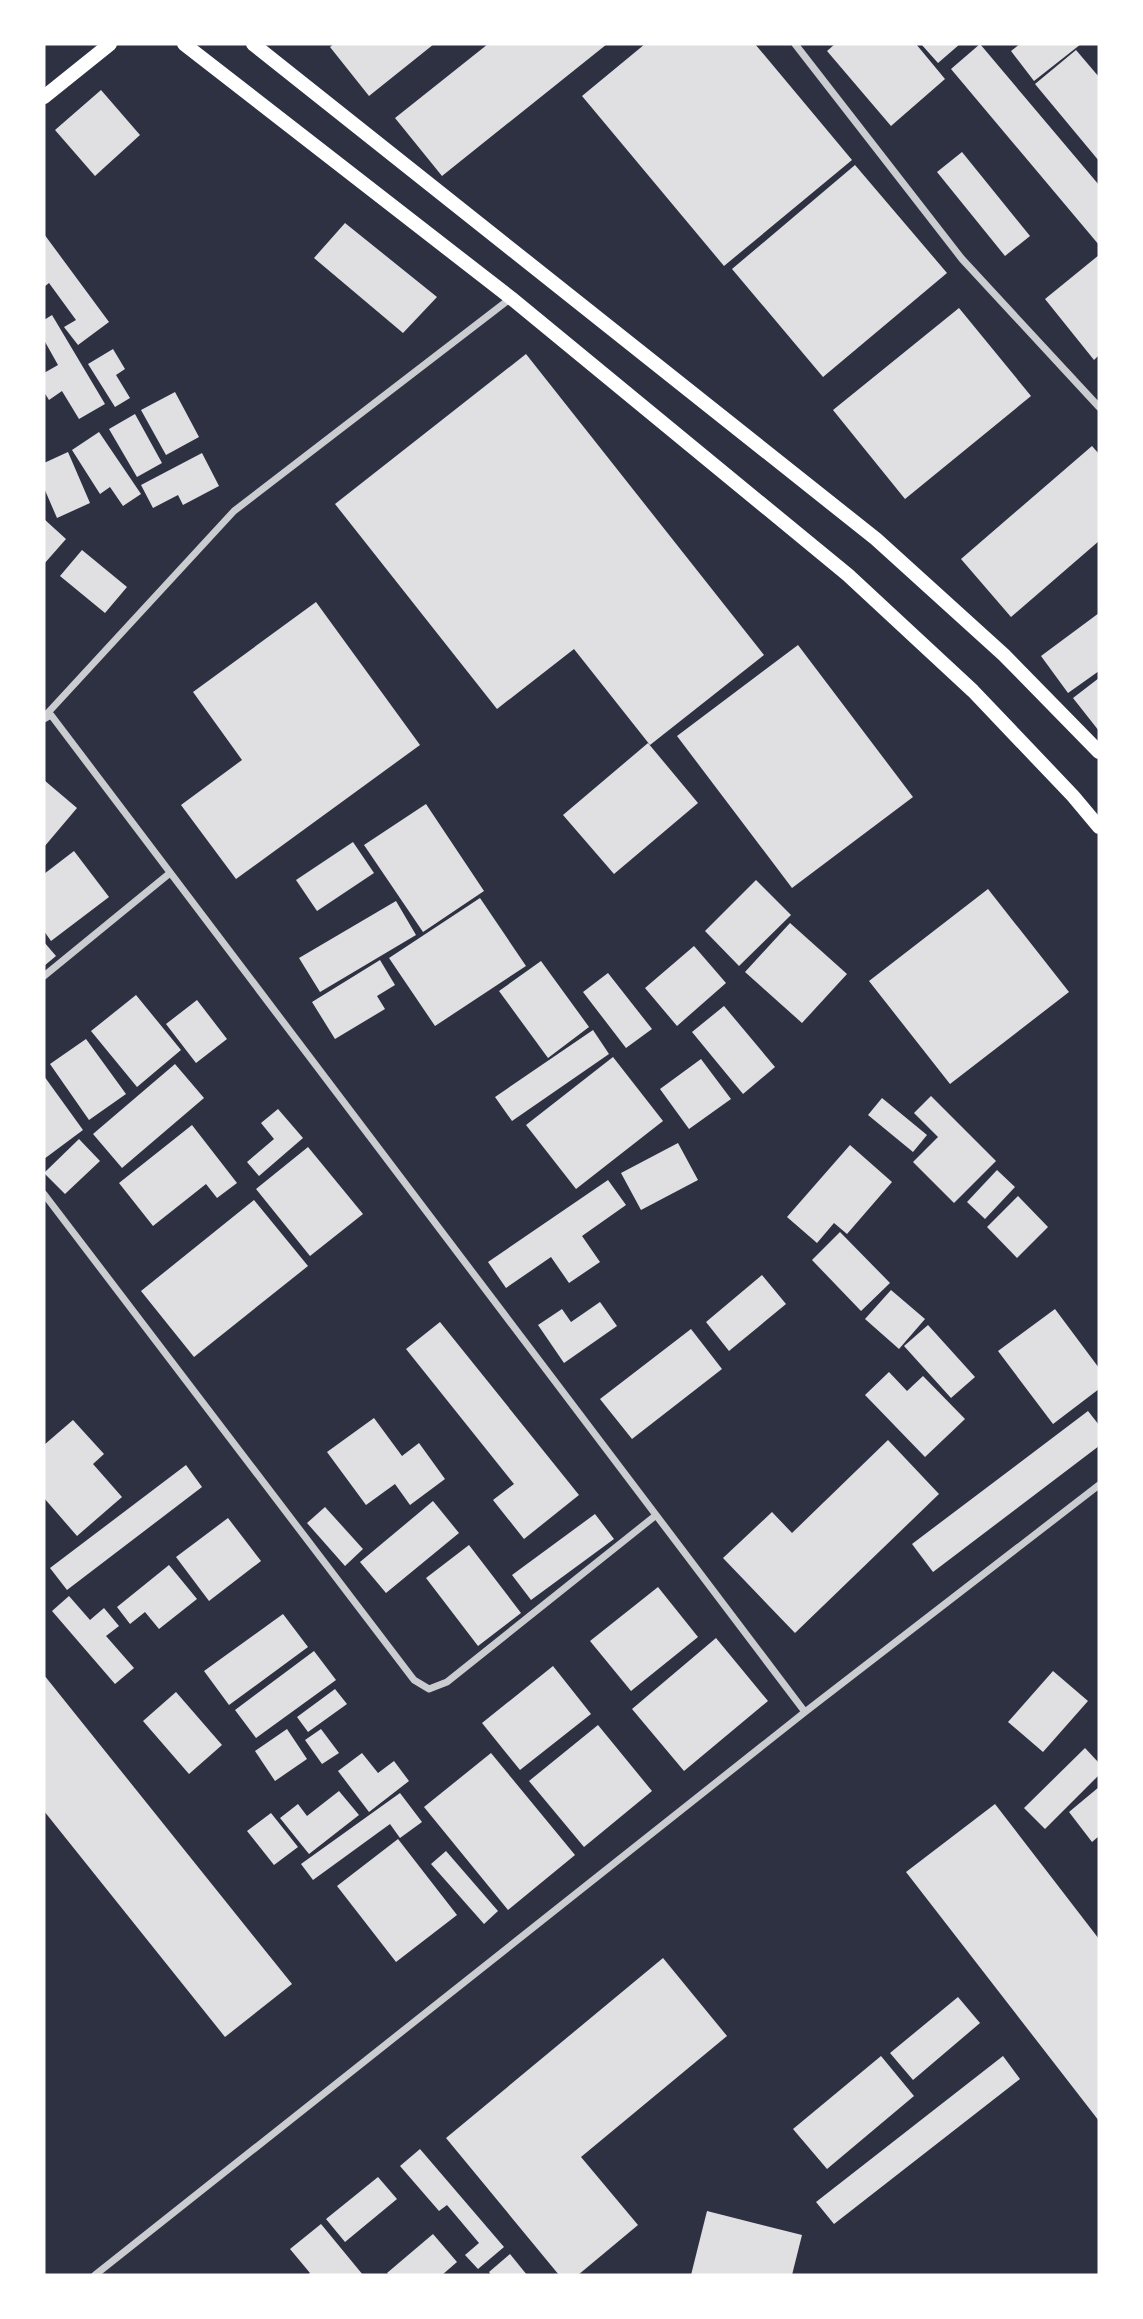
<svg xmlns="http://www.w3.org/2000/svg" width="1143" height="2319" viewBox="0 0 1143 2319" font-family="Overpass,sans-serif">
<rect width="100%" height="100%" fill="#2d3142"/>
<path fill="#e0e0e3" d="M334,44H434L369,96L330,47Z
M488,44H607L442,176L395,118Z
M645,44H755L852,160L724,266L582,96Z
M835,44H916L945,79L891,126L827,51Z
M921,44H960L938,63Z
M980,44L1099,185V245L951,69Z
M1020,44H1081L1034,81L1011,51Z
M1076,50L1099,77V161L1035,84Z
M101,90L140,135L95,176L55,130Z
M962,152L1030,236L1005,256L937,172Z
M855,165L947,273L823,377L732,269Z
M345,223L437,297L403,333L314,258Z
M44,234L109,322L78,345L64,327L76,320L49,283L44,287Z
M1099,255V355L1094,360L1045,299Z
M959,308L1031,396L905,499L833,410Z
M52,315L105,404L79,419L62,391L49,400L44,392V373L58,365L44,340V320Z
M113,349L125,369L116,375L130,398L115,407L88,364Z
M526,354L764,655L650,745L574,649L497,709L335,504Z
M175,392L199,437L166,455L141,410Z
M135,414L162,463L137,477L109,429Z
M99,432L141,494L123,506L110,487L100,494L72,450Z
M1092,446L1099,454V541L1011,617L961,559Z
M68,452L90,503L57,518L44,488V463Z
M202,453L219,486L183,505L178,495L153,508L141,485Z
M44,519L66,539L44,564Z
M82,550L127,587L105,613L60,576Z
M316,602L420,745L236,879L181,805L242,760L193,692Z
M1099,613V671L1068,693L1041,656Z
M798,645L913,797L792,888L677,736Z
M1099,678V731L1073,698Z
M648,743L698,803L614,874L563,815Z
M44,780L77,808L44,847Z
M426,804L484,891L423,932L364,845Z
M353,842L374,873L317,911L296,880Z
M74,851L109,897L51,941L44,931V874Z
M756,880L791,915L739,966L705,931Z
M988,889L1069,992L950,1084L869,981Z
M480,898L526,966L435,1026L389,958Z
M396,901L416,935L320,992L299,958Z
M790,923L847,974L802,1023L745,972Z
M44,942L56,956L44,966Z
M694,946L726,983L677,1026L645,988Z
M380,960L395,985L377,996L385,1009L335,1039L312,1002Z
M541,961L589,1027L548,1058L499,991Z
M608,973L652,1029L626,1048L583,992Z
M136,995L181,1050L137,1087L91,1031Z
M197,1000L227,1039L196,1063L166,1024Z
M724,1006L775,1067L743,1094L692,1032Z
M593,1030L609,1054L512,1121L495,1097Z
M86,1039L126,1094L89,1120L50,1064Z
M613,1057L663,1121L576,1189L526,1125Z
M701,1059L731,1099L689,1129L660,1089Z
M175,1064L204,1098L122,1168L93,1134Z
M44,1076L83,1130L44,1159Z
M931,1096L996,1161L954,1203L913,1162L938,1137L914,1113Z
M882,1098L927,1135L913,1152L868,1115Z
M278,1109L303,1138L259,1176L247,1162L274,1139L261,1123Z
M192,1125L237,1183L217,1198L206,1184L153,1226L119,1183Z
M79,1139L100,1161L65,1194L44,1173Z
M678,1143L698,1180L641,1210L621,1173Z
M850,1145L892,1182L847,1234L834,1223L817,1243L787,1217Z
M308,1147L363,1214L310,1256L256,1189Z
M997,1170L1015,1187L985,1219L967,1202Z
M608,1180L626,1205L582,1236L600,1262L569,1283L551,1257L506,1288L488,1262Z
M1018,1196L1048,1227L1017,1258L987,1227Z
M254,1200L308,1266L194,1357L141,1291Z
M840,1232L890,1283L861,1311L812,1260Z
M762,1275L786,1304L729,1351L706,1322Z
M891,1290L925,1319L899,1349L865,1319Z
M600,1302L617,1326L564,1363L538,1325L562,1309L571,1322Z
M1055,1309L1099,1368V1389L1053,1424L998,1351Z
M440,1322L579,1495L524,1539L493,1500L514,1484L406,1349Z
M928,1325L975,1377L951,1398L904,1346Z
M691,1329L722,1369L632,1439L600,1399Z
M889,1372L907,1391L923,1376L965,1419L925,1457L865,1395Z
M1088,1411L1099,1425V1446L933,1572L912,1544Z
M374,1418L402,1456L419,1443L445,1479L410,1505L395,1484L366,1505L327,1452Z
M73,1420L104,1454L93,1464L122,1497L77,1536L44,1498V1445Z
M888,1440L939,1494L795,1633L723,1558L772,1512L792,1533Z
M186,1465L202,1487L67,1590L50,1568Z
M433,1501L459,1533L386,1593L360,1562Z
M325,1507L363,1549L345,1566L307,1523Z
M595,1514L614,1539L531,1600L512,1575Z
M228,1518L261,1561L209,1601L176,1557Z
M469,1545L521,1613L478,1646L426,1578Z
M169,1565L197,1599L159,1629L145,1612L130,1624L117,1607Z
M658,1587L698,1637L631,1691L590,1641Z
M69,1596L90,1620L104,1608L119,1626L106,1636L134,1668L115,1684L52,1611Z
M283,1614L308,1647L229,1705L204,1671Z
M716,1638L768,1701L684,1771L632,1709Z
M314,1651L336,1680L256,1738L235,1710Z
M553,1666L591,1714L520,1770L482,1723Z
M1053,1671L1088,1701L1043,1752L1008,1722Z
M44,1675L292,1984L225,2037L44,1811Z
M335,1689L347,1704L308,1732L297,1717Z
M176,1692L222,1745L189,1774L143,1721Z
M598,1725L652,1791L584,1847L529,1781Z
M287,1729L307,1759L275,1781L255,1751Z
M321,1729L339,1753L322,1764L305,1740Z
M1085,1748L1099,1763V1775L1045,1829L1024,1808Z
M362,1753L378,1773L394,1761L409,1781L369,1812L338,1771Z
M491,1753L575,1855L508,1910L424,1807Z
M1099,1787V1836L1092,1842L1069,1812Z
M339,1791L359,1815L309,1854L280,1818L298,1804L307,1816Z
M400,1793L422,1822L400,1838L390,1824L313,1880L301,1864Z
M995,1804L1099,1939V2121L906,1872Z
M271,1813L298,1847L274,1865L247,1831Z
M398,1839L457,1915L396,1962L337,1886Z
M446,1851L498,1911L484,1924L431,1864Z
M663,1958L727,2036L581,2157L638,2225L578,2275H559L446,2138Z
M958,1997L980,2023L913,2080L890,2053Z
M881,2056L914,2096L827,2169L793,2129Z
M1003,2056L1020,2079L834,2224L816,2202Z
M420,2149L504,2247L478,2269L465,2255L479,2243L447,2205L439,2211L400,2166Z
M378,2177L397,2199L345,2242L326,2219Z
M707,2211L802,2235L792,2275H691Z
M321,2224L363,2275H307L310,2273L290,2249Z
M433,2234L457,2262L442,2275H389L387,2273Z
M510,2254L527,2275H491L489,2272Z"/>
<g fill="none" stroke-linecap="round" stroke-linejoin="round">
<path stroke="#caccd0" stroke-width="7" d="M795,44L962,259L1099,407
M44,717L234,511L511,298
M44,719L51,715L805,1712
M44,976L170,873
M44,1194L414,1680L429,1689L447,1682L655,1516
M95,2275L805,1712L1099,1485"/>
<path stroke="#fff" stroke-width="14" d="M184,44L511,298L848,575L973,691L1073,796L1099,827
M253,44L876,539L1004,655L1099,752
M44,97L110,44"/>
</g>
<rect width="1143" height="2319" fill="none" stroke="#ffffff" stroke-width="91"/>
</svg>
